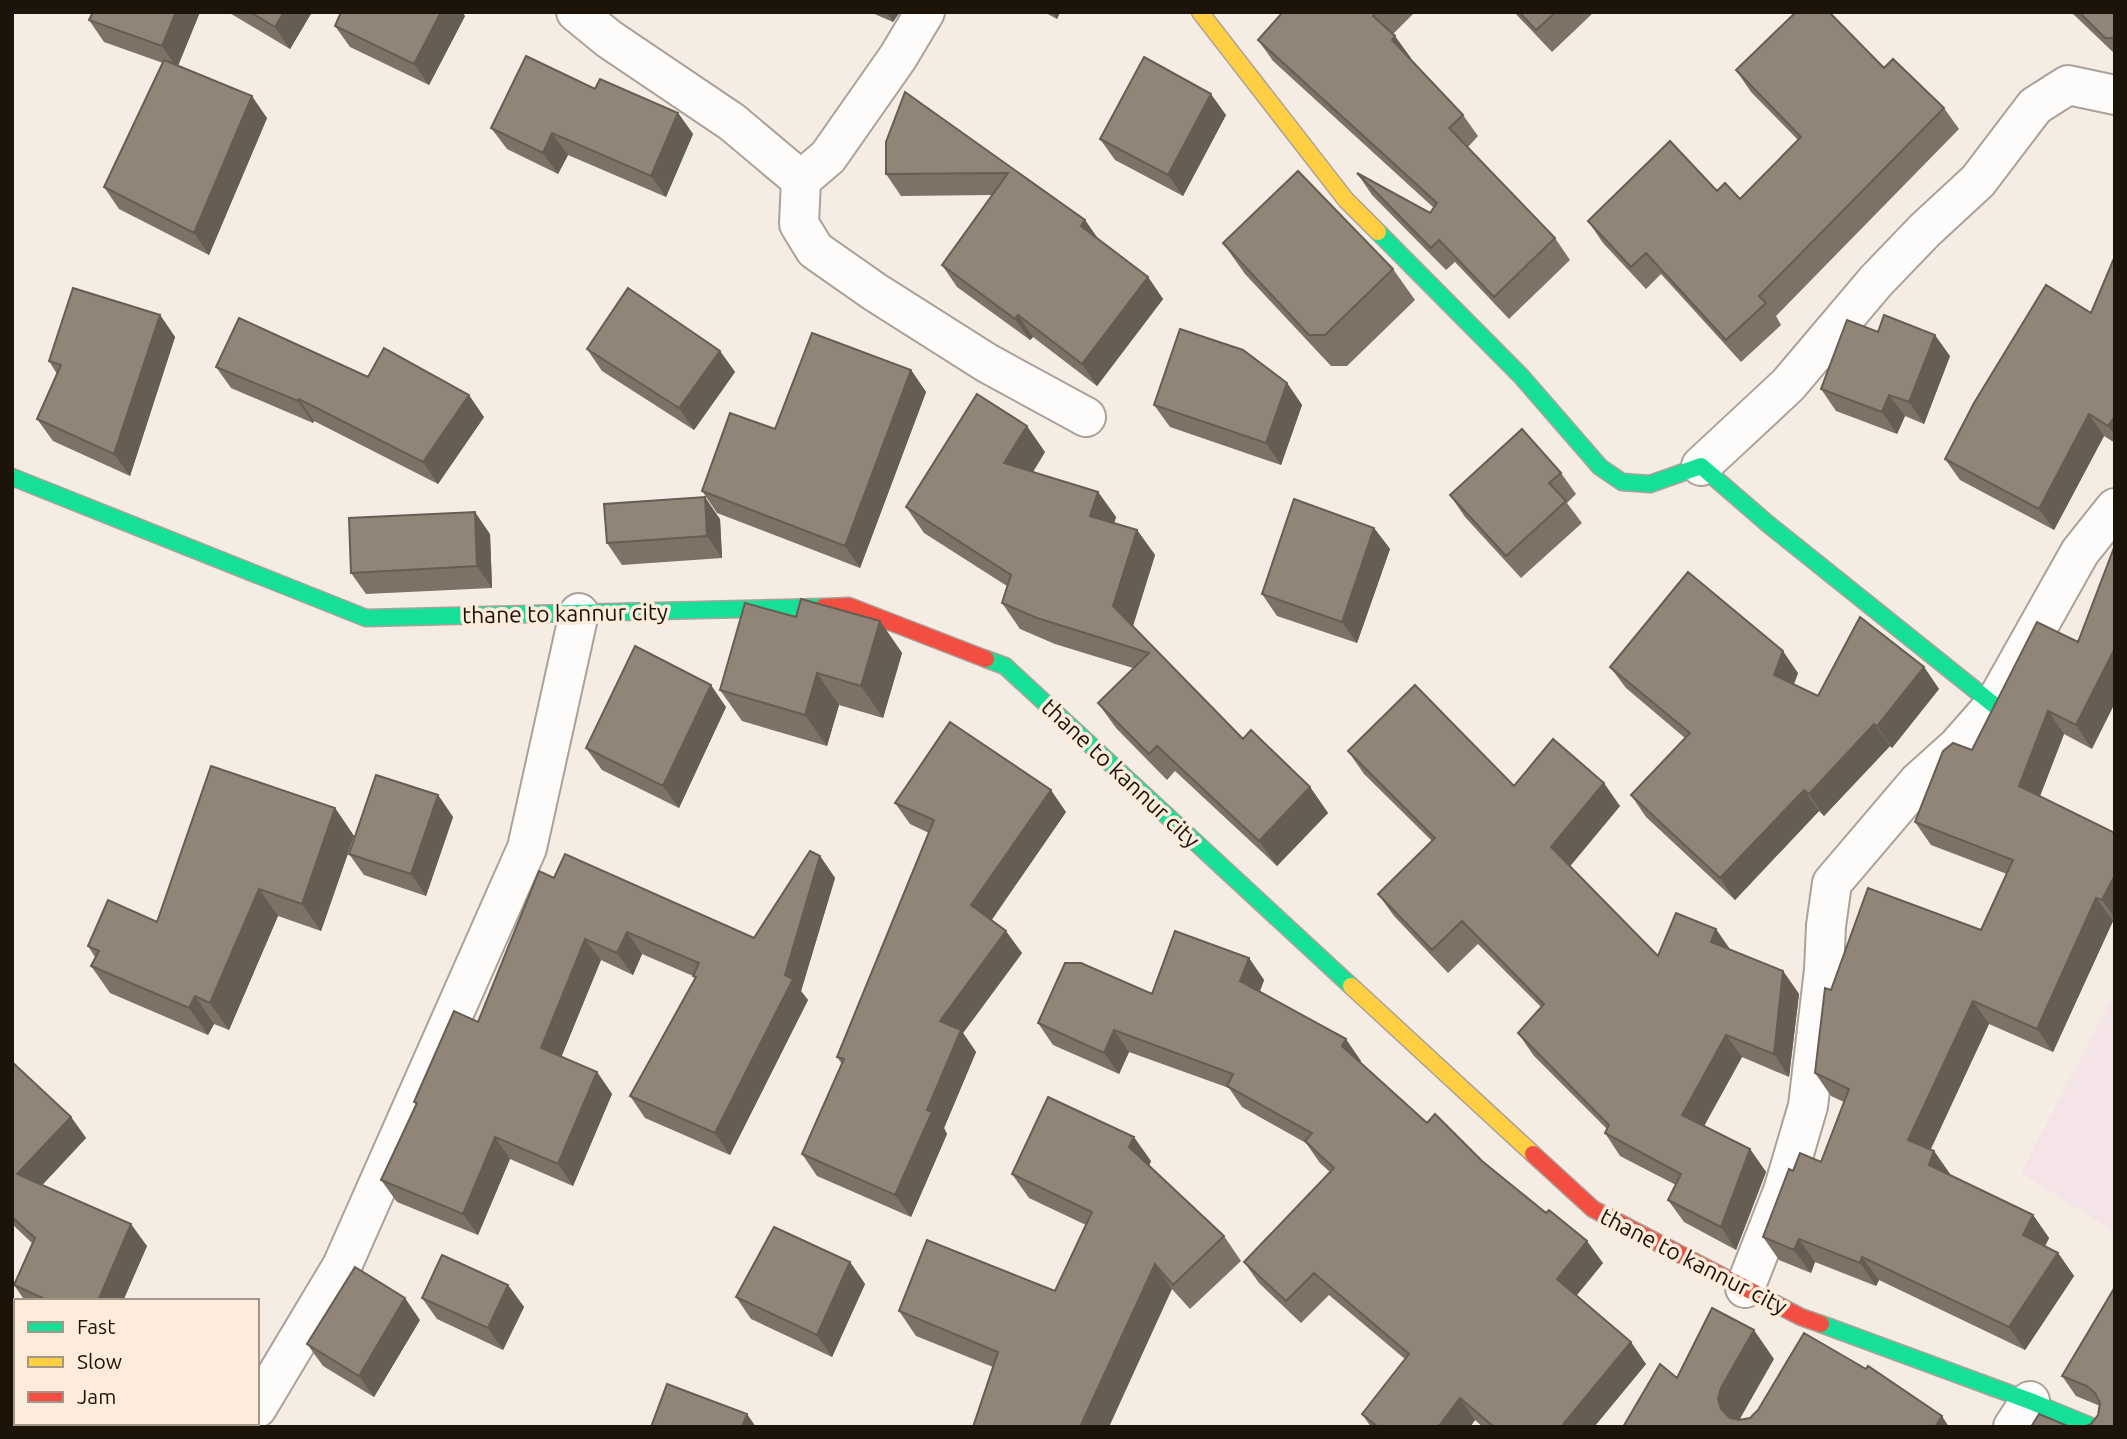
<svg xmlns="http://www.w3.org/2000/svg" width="2127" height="1439" viewBox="0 0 2127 1439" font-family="Ubuntu,sans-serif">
<rect width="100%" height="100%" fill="#f5ece3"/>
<path fill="#f4e4e8" d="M2115,992V1232L2021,1173Z"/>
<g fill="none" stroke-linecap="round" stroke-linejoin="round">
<defs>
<path id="street" d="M576,12L609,39L732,122L801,180
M925,12L898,57L828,157L801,180L799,224L815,250L875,292L987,363L1086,417
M1701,466L1788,385L1876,281L1925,230L1978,181L2035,106L2068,85L2115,95
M1745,1288L1783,1191L1808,1106L1824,970L1826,926L1832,883L1918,782L1957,747L1994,705L2080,552L2115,508
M12,1324L16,1326
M257,1408L342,1266L527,848L579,613
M189,1423L195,1427
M2013,1427L2030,1401"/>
<path id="fast" d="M1378,232L1521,376L1600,467L1622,482L1650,484L1701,466L1768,524L1994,705
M12,477L366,618L823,607
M986,659L1005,666L1351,986
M1821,1324L2030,1401L2093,1427"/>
<path id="slow" d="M1200,12L1346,200L1378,232
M1351,986L1533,1154"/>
<path id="jam" d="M823,607L849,606L986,659
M1533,1154L1593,1209L1801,1317L1821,1324"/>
</defs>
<use href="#street" stroke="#aaa299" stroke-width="42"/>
<use href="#fast" stroke="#aaa299" stroke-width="19"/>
<use href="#slow" stroke="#aaa299" stroke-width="19"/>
<use href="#jam" stroke="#aaa299" stroke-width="19"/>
<use href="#street" stroke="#fefcfb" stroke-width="38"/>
<use href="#fast" stroke="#16e098" stroke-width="16"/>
<use href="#slow" stroke="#ffcf43" stroke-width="16"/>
<use href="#jam" stroke="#f24e42" stroke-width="16"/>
</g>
<path fill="#7d7266" d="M93,12H200L178,66L267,118L209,255L119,209L104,187L163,63L104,42L89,20Z
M228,12H312L290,49Z
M870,12H900L893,22Z
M1044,12H1060L1057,19Z
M1283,12H1415L1393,34L1410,58L1463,115L1478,136L1468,147L1555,238L1570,260L1509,319L1455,262L1446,270L1372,195L1357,173L1430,213L1434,208L1273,61L1258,40Z
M1514,12H1594L1552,52Z
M2071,12H2115V54Z
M465,16L429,85L350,47L335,26Z
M1884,68L1944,108L1959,129L1776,316L1781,325L1741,362L1661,274L1646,289L1603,243L1588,221L1717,191L1740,199L1798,140L1751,92L1736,70Z
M905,92L1085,220L1099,240L1148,277L1163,299L1097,386L1033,337L1030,340L957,287L942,265L992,195L901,196L886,174Z
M678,113L693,134L666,197L568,155L558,174L507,149L491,128Z
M1226,115L1183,196L1115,160L1100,139Z
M1223,243L1393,269L1415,300L1347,366H1331L1245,274Z
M2115,256V443L2104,436L2054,530L1960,480L1945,459L2091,313Z
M160,315L175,337L130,476L53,441L37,419L57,374L49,361Z
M1878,332L1950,356L1924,424L1905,416L1897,434L1836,411L1821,389Z
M587,349L720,351L735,372L694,430L602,371Z
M216,367L368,377L484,417L438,484L314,421L313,423L231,388Z
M911,370L926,392L860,568L717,513L702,491L775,429Z
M1287,383L1302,405L1281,465L1170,427L1154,405Z
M1045,452L1033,472L1098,492L1116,517L1114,523L1137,530L1155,555L1133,626L1243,739L1310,787L1328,813L1277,866L1175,771L1167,780L1116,728L1098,703L1133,668L1055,644L1020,629L1002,603L1007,586L924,533L906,507Z
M1561,473L1576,494L1567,503L1582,523L1521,578L1465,517L1450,495Z
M720,519L722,558L622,565L607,543Z
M1374,528L1390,549L1357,643L1277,616L1262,594Z
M490,534L492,588L366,594L351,573Z
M796,617L880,621L902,653L883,718L839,705L827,746L742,721L720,690Z
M2037,622L2092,749L2064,734L2040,796L2115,833V922L2113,921L2053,1052L1989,1024L1931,1149L1934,1151L1950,1174V1175L2033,1215L2049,1238L2045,1246L2058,1253L2074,1276L2025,1350L1879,1280L1876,1286L1815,1262L1811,1273L1779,1260L1763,1237L1793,1171L1821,1162L1844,1102L1831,1096L1815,1073L1831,990L1981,930L2007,874L1931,845L1915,822L1972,750Z
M1610,667L1798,673L1794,684L1818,696L1924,667L1939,689L1892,748L1890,746L1824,816L1819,811L1735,900L1646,817L1631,795L1685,738L1626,688Z
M726,707L679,808L602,770L586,748Z
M1348,751L1514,786L1620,806L1570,866L1658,956L1730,950L1783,971L1799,994L1789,1077L1742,1057L1704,1126L1750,1149L1766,1172L1736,1250L1684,1222L1668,1200L1676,1185L1620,1156L1605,1133L1607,1129L1534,1056L1518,1033L1541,1007L1478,944L1448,973L1394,916L1378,894L1432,841L1364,774Z
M438,795L453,817L426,896L364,875L349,854Z
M895,803L1066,812L991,920L1022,953L963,1033L976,1052L944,1128L947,1134L911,1217L817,1176L802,1154L842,1064L837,1057L929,833L910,824Z
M335,808L354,836L321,931L278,916L229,1030L214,1024L208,1035L110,993L91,966L95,957L88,946L157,922Z
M820,856L835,878L801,991L808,1000L730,1155L645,1118L630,1096L695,979L693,976L642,954L633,975L601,960L561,1057L597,1072L612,1094L573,1186L510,1159L478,1235L397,1202L381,1180L416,1105L414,1102L478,1022L554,878L754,938Z
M1249,958L1264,980L1260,991L1361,1061L1360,1062L1427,1123L1482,1161L1603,1263L1576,1296L1646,1364L1594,1427H1483L1475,1420L1470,1427H1371L1362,1414L1405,1359L1329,1295L1301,1323L1259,1283L1244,1262L1330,1172L1320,1163L1306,1143L1242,1107L1229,1088L1129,1052L1119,1074L1053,1045L1038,1023L1152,994Z
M12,1062L71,1117L86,1138L42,1185L147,1246L123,1301H25L14,1285L32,1243L12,1224Z
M1151,1161L1149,1166L1224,1236L1241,1261L1190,1309L1172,1289L993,1367L916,1336L899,1311L1055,1291L1086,1225L1029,1198L1012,1174Z
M850,1262L865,1284L832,1357L751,1319L736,1297Z
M508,1285L524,1307L503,1350L437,1319L422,1298Z
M2115,1287V1427L2091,1424L2098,1415L2100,1406L2076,1396L2062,1376Z
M420,1320L374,1397L323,1366L307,1344Z"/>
<path fill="#665d53" d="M176,12H200L177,68L162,46Z
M284,12H312L290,49L275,27Z
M441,12H462L465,16L429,85L414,64Z
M887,12H900L893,22Z
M1053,12H1060L1057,19Z
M1395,36L1411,58L1407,61L1392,40Z
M1211,94L1226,115L1183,196L1168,175Z
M252,96L267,118L209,255L194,233Z
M678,113L693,134L666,197L651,176Z
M552,133L568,155L558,174L543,153Z
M1085,220L1100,242L1081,226Z
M1148,277L1163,299L1097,386L1082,364Z
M160,315L175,337L130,476L114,454Z
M1018,315L1033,337L1030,340L1015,319Z
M1935,335L1950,356L1924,424L1909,402Z
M720,351L735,372L694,430L679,408Z
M911,370L926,392L860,568L845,546Z
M1287,383L1302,405L1281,465L1266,443Z
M469,395L484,417L438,484L423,462Z
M1889,395L1905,416L1897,434L1882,412Z
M299,399L314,421L313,423L298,401Z
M2089,414L2104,436L2054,530L2039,509Z
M2115,416V435L2108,426Z
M1027,426L1045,452L1022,489L1004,463Z
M1098,492L1116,517L1108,542L1090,516Z
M705,497L720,519L722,558L707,536Z
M475,512L490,534L492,588L477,566Z
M1374,528L1390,549L1357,643L1342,622Z
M1137,530L1155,555L1131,632L1113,606Z
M880,621L902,653L883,718L861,686Z
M2115,648V703L2092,749L2076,725Z
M1783,651L1798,673L1789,697L1774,675Z
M1924,667L1939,689L1892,748L1877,726Z
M817,673L839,705L827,746L805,715Z
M711,685L726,707L679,808L663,786Z
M2048,711L2064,734L2035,809L2019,786Z
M1874,724L1890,746L1824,816L1809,794Z
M1604,783L1620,806L1567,870L1551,847Z
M1310,787L1328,813L1277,866L1259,841Z
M1051,790L1066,812L987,927L971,905Z
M1804,790L1819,811L1735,900L1720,878Z
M438,795L453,817L426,896L411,874Z
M335,808L354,836L321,931L302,904Z
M820,856L835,878L801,991L808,1000L730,1155L715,1133L785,975Z
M2115,875V918L2102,900Z
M259,889L278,916L229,1030L210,1003Z
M2096,898L2113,921L2053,1052L2037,1029Z
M1716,929L1732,952L1711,942Z
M1006,931L1022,953L963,1033L976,1052L944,1128L947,1134L911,1217L895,1195L927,1110L940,1021Z
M627,932L642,954L633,975L617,953Z
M585,939L601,960L556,1070L541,1048Z
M1249,958L1264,980L1256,1002L1240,981Z
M1783,971L1799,994L1789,1077L1774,1054Z
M195,996L214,1024L208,1035L189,1008Z
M1973,1001L1989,1024L1924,1163L1908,1140Z
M1114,1030L1129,1052L1119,1074L1104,1053Z
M1726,1035L1742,1057L1698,1137L1682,1115Z
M1346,1039L1361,1061L1357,1068L1342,1046Z
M597,1072L612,1094L573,1186L558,1164Z
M71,1117L86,1138L32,1196L17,1174Z
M495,1137L510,1159L478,1235L463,1214Z
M1134,1137L1151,1161L1146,1171L1129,1147Z
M1750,1149L1766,1172L1736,1250L1721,1227Z
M1934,1151L1950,1174L1945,1188L1929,1165Z
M2033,1215L2049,1238L2039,1258L2023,1235Z
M131,1224L147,1246L123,1301H98Z
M1799,1239L1815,1262L1811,1273L1794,1250Z
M1587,1241L1603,1263L1572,1301L1557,1279Z
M2058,1253L2074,1276L2025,1350L2009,1327Z
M1862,1257L1879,1280L1876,1286L1860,1263Z
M850,1262L865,1284L832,1357L817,1335Z
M1155,1264L1172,1289L1109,1427H1080Z
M508,1285L524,1307L503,1350L488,1328Z
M405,1298L420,1320L374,1397L359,1376Z
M1754,1330L1774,1359L1741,1417L1738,1427L1721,1409L1718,1399L1721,1388Z
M1631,1342L1646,1364L1594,1427H1561Z
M1460,1398L1475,1420L1470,1427H1438Z
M747,1414L756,1427H742Z
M1942,1416L1949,1427H1935Z"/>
<path fill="#918577" stroke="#665d53" stroke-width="2" d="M93,12H176L162,46L89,20Z
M250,12H284L275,27Z
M341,12H441L414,64L335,26Z
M1283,12H1377L1373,16L1395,36L1392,40L1463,115L1449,128L1555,238L1494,297L1439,240L1431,248L1357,173L1430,213L1437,203L1258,40Z
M1519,12H1556L1536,30Z
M1796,12H1829L1884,68L1893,59L1944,108L1759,296L1766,303L1726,340L1646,253L1631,267L1588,221L1670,141L1717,191L1725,183L1740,199L1801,137L1736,70Z
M2079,12H2115V38H2105Z
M526,56L595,89L600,79L678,113L651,176L552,133L543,153L491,128Z
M1144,57L1211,94L1168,175L1100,139Z
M164,60L252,96L194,233L104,187Z
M905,92L1085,220L1081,226L1148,277L1082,364L1018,315L1015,319L942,265L1008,173L886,174V142Z
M1298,171L1393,269L1325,335H1309L1223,243Z
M2115,256V416L2108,426L2089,414L2039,509L1945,459L1974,403L2046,285L2091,313Z
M73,288L160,315L114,454L37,419L61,365L49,361Z
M628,288L720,351L679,408L587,349Z
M1884,315L1935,335L1909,402L1889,395L1882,412L1821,389L1847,320L1878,332Z
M239,318L368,377L384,348L469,395L423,462L299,399L298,401L216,367Z
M1180,329L1243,350L1287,383L1266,443L1154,405Z
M812,333L911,370L845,546L702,491L730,413L775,429Z
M977,394L1027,426L1004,463L1098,492L1090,516L1137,530L1113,606L1243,739L1251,730L1310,787L1259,841L1157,746L1149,754L1098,703L1149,653L1037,618L1002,603L1011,575L906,507Z
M1522,429L1561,473L1549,483L1566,501L1506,556L1450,495Z
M705,497L707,536L607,543L604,504Z
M1294,499L1374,528L1342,622L1262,594Z
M475,512L477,566L351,573L349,518Z
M2115,545V648L2076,725L2048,711L2019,786L2115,833V875L2102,900L2096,898L2037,1029L1973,1001L1908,1140L1934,1151L1929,1165L2033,1215L2023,1235L2058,1253L2009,1327L1862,1257L1860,1263L1799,1239L1794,1250L1763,1237L1789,1169L1793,1171L1800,1153L1821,1162L1849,1089L1815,1073L1825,988L1831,990L1868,888L1981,930L2013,860L1915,822L1943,751L1953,743L1972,750L2037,622L2078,642Z
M1688,572L1783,651L1774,675L1818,696L1860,617L1924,667L1877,726L1874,724L1809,794L1804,790L1720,878L1631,795L1690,733L1610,667Z
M801,599L880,621L861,686L817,673L805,715L720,690L745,603L796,617Z
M635,646L711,685L663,786L586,748Z
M1415,685L1514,786L1553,739L1604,783L1551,847L1658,956L1676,913L1716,929L1711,942L1783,971L1774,1054L1726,1035L1682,1115L1750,1149L1721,1227L1668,1200L1681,1174L1605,1133L1609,1125L1518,1033L1544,1004L1462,921L1432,950L1378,894L1435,838L1348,751Z
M950,722L1051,790L971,905L1006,931L940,1021L961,1030L927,1110L932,1112L895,1195L802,1154L844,1059L837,1057L934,820L895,803Z
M211,766L335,808L302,904L259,889L210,1003L195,996L189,1008L91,966L99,951L88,946L108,900L157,922Z
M376,775L438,795L411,874L349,854Z
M810,851L820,856L785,975L793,979L715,1133L630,1096L696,977L693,976L699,963L627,932L617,953L585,939L541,1048L597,1072L558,1164L495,1137L463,1214L381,1180L417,1103L414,1102L454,1011L478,1022L539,871L554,878L565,854L754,938Z
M1175,931L1249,958L1240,981L1346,1039L1342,1046L1427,1123L1435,1114L1482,1161L1546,1213L1549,1210L1587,1241L1557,1279L1631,1342L1561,1427H1494L1460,1398L1438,1427H1378L1362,1414L1409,1354L1314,1273L1286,1301L1244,1262L1334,1168L1305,1141L1312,1133L1227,1086L1233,1074L1114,1030L1104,1053L1038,1023L1065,963H1081L1152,994Z
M12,1062L71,1117L17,1174L131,1224L98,1301H49L14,1285L35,1238L12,1217Z
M1048,1097L1134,1137L1129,1147L1224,1236L1173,1285L1155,1264L1080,1427H973L998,1352L899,1311L927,1240L1055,1291L1092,1212L1012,1174Z
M774,1227L850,1262L817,1335L736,1297Z
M442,1255L508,1285L488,1328L422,1298Z
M355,1267L405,1298L359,1376L307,1344Z
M2115,1287V1427H2084L2091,1424L2098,1415L2100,1403L2095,1393L2087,1386L2062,1376Z
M1712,1308L1754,1330L1721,1388L1718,1399L1721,1409L1730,1418L1739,1420L1750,1418L1758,1410L1804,1333L1866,1369L1868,1366L1942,1416L1935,1427H1623L1660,1364L1677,1378Z
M667,1384L747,1414L742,1427H651Z
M2039,1414L2070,1427H2071H2031Z"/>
<g text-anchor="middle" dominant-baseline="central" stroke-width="7" stroke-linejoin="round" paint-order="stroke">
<g font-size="23" fill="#1d1409" stroke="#fdecdb">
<text transform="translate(565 613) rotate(-1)">thane to kannur city</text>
<text transform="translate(1121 773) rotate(43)">thane to kannur city</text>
<text transform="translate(1694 1261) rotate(27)">thane to kannur city</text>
</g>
</g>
<rect width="2127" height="1439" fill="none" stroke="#1d1409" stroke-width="28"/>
<rect x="14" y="1299" width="245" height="126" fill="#fdecdb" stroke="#a39687" stroke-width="2"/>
<rect x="28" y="1322" width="35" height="10" fill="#16e098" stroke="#a39687" stroke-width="2"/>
<text x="77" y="1334" font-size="21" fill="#1d1409">Fast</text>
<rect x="28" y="1357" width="35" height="10" fill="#ffcf43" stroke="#a39687" stroke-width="2"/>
<text x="77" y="1369" font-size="21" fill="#1d1409">Slow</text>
<rect x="28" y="1392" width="35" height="10" fill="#f24e42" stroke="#a39687" stroke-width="2"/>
<text x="77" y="1404" font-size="21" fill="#1d1409">Jam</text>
</svg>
